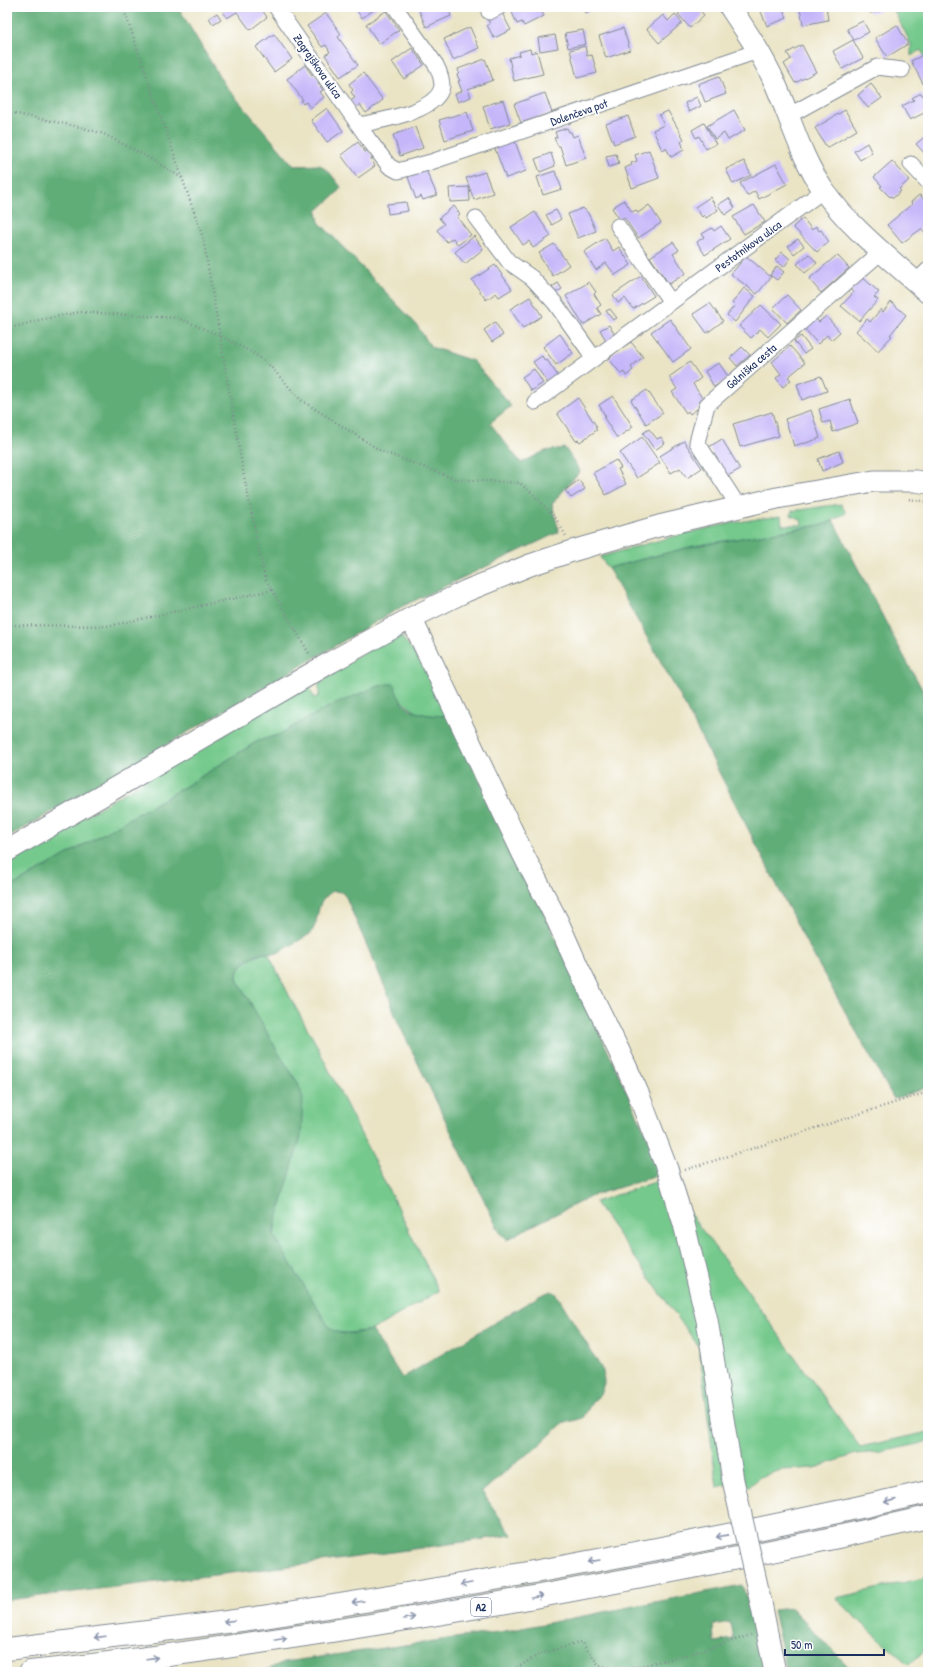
<svg xmlns="http://www.w3.org/2000/svg" width="935" height="1679" viewBox="0 0 935 1679" font-family="'Patrick Hand',sans-serif">
<rect width="100%" height="100%" fill="#fff"/>
<filter id="ink" filterUnits="userSpaceOnUse"><feTurbulence type="fractalNoise" baseFrequency=".025" numOctaves="2"/><feDisplacementMap in="SourceGraphic" scale="8" xChannelSelector="R" yChannelSelector="G"/><feConvolveMatrix kernelMatrix="1 2 1 2 8 2 1 2 1" color-interpolation-filters="sRGB"/></filter>
<filter id="wash" filterUnits="userSpaceOnUse"><feTurbulence type="fractalNoise" baseFrequency=".012" numOctaves="4" result="noise"/><feDisplacementMap in="SourceGraphic" scale="16" xChannelSelector="R" yChannelSelector="G"/><feGaussianBlur stdDeviation="0.9" result="paint"/><feColorMatrix in="noise" values="0 0 0 0 0 0 0 0 0 0 0 0 0 0 0 0 0 1.4 0 .05"/><feComposite in="paint" operator="in"/></filter>
<g filter="url(#wash)">
<rect width="100%" height="100%" fill="#eae4c5"/>
<path fill="#75c98c" stroke="#487c75" d="M892,7H928V62L921,50L911,56V44Z
M841,504L846,513L826,524L694,546L608,568L600,557C659,540 720,522 781,516L782,525H802L801,520L791,515L792,511Z
M399,634C421,658 434,687 448,716C423,715 419,717 400,699L327,708L278,735L258,741L186,786L7,889V862L287,697L309,687L314,698L319,696V684L341,669L352,659Z
M264,953H268L292,1001L315,1042L439,1291L372,1330L349,1333L333,1332L322,1317L274,1236L298,1083L279,1054L237,979C235,964 253,958 264,953Z
M661,1180L681,1224L726,1485L717,1487L699,1347L595,1202Z
M687,1210L746,1289L860,1447L928,1432V1442L881,1452L856,1454L815,1468L781,1470L760,1477L749,1487L743,1479Z
M928,1577V1647L909,1665L868,1629L836,1598Z"/>
<path fill="#60ad78" stroke="#3e6e6b" fill-rule="evenodd" d="M7,7H178L224,84L294,166L320,165L330,173L341,187L336,194L317,211L319,222L416,324L431,347L473,361L511,406L490,423L521,463L545,451L565,448L580,471L552,504L559,532L403,606L7,838Z
M833,520L895,640L928,700V1087L894,1099L806,942L680,696L608,568L694,546L826,524Z
M387,684H394C396,689 397,695 400,699C410,716 430,715 448,716L527,876L662,1168L654,1177L594,1195L524,1230L507,1240L499,1231L396,1018L388,994L353,914L346,897L341,892L333,891C312,904 322,919 310,934C299,940 288,948 277,953C273,955 268,953 264,953C252,955 235,966 237,979L279,1054L298,1083L303,1098L301,1136L274,1229V1236L329,1327C339,1338 358,1332 372,1330L402,1378L541,1295L551,1291L556,1293L603,1371L604,1383L600,1395L592,1402L583,1418L562,1424L534,1450L520,1459L482,1492L512,1535L315,1563L7,1600V889L186,786L258,741L278,735L326,708L376,687Z
M742,1585L750,1607L765,1672H262L284,1662L512,1630ZM730,1622L733,1639L714,1642L713,1625Z
M791,1608L851,1669L849,1672H787L773,1610Z"/>
<g id="blocks">
<path fill="#c5b6f9" d="M229,7H260L267,17L250,30L237,12L227,18L222,12Z
M292,7H305L296,13Z
M354,7H378L362,18Z
M420,7H448L451,16L426,27L418,8Z
M517,7H539L544,16L524,26L522,22L517,24L511,10Z
M582,7H595L586,13Z
M686,7H697L704,15L690,28L678,14Z
M759,7H787L783,9L787,18L767,26Z
M812,7H826L828,20L803,25L800,9Z
M868,7H879L880,11L870,13Z
M386,11L399,30L379,44L366,24Z
M217,13L221,19L213,24L209,18Z
M326,13L341,34L338,37L358,65L340,77L325,55L330,52L326,45L322,47L307,26Z
M502,13L511,30L494,38L487,25L490,24L488,20Z
M675,14L682,23L659,43L647,29L663,15L668,21Z
M863,21L869,32L854,40L847,29Z
M897,25L908,44L887,57L875,38Z
M470,27L479,48L453,60L444,39Z
M623,28L630,50L606,58L599,36Z
M583,30L586,44L568,48L565,33Z
M274,34L292,59L274,72L256,47Z
M555,35L558,48L540,51L538,38Z
M853,40L863,58L842,69L833,51Z
M802,45L816,72L795,83L784,64L791,59L787,53Z
M585,46L587,56L592,55L597,73L577,78L570,50Z
M412,48L424,65L404,79L392,62Z
M530,49L531,53L537,51L543,74L514,81L509,58L520,55L519,52Z
M923,55L928,65V111L910,120L902,106L914,100L912,98L921,93L923,96L928,93L911,61Z
M485,59L493,80L468,89L471,97L458,102L455,94L462,91L458,81H460L457,75L459,73L458,69Z
M305,65L312,75L315,74L320,81L318,83L323,90L320,92L324,97L310,108L306,102L303,104L301,101L303,100L287,79Z
M363,73L383,100L366,113L360,105L355,108L350,101L355,98L351,92L353,90L349,84Z
M719,76L726,94L705,102L698,84Z
M871,84L882,98L868,108L858,95Z
M545,93L552,113L521,123L514,104Z
M697,97L701,106L689,112L685,103Z
M503,100L510,123L490,129L483,106Z
M327,108L343,131L327,142L311,120Z
M734,110L745,130L728,140L724,133L715,139L707,126Z
M845,110L857,130L827,148L815,128Z
M668,111L684,139L681,141L684,150L671,157L666,148L662,150L653,130L664,125L659,115Z
M467,112L473,131L445,140L439,120Z
M628,116L635,136L614,144L606,124Z
M704,123L716,144L706,149L699,136L696,138L692,130Z
M415,127L423,148L400,156L393,135Z
M567,128L569,132H571L573,137L578,135L586,158L566,165L560,146H558L554,138L557,137L555,132Z
M928,134V157L916,144Z
M514,139L526,171L506,178L494,146Z
M358,142L365,152L368,150L374,157L371,159L375,166L358,178L341,155Z
M867,143L872,153L860,160L854,151Z
M649,150L659,178L632,188L625,168L632,165L631,163L637,161L635,155Z
M551,153L555,166L540,172L535,159Z
M616,154L619,164L609,167L606,156Z
M744,161L751,175L733,184L726,169Z
M892,161L909,180L899,189L901,191L893,198L891,196L890,197L880,187L882,186L874,177Z
M776,164L787,184L759,199L755,191L747,196L740,183Z
M426,170L437,195L423,200L421,196L416,199L408,177Z
M555,171L562,189L543,195L537,177Z
M485,172L493,193L474,200L466,178Z
M469,187L470,201L450,202L449,188Z
M919,195L921,196L928,204V237L921,229L902,243L887,225L912,204L911,202Z
M710,197L718,210L706,218L704,215L702,217L695,207Z
M729,198L735,208L725,215L718,205Z
M624,200L632,212L636,210L638,213L649,205L661,223L638,238L624,217L620,220L612,208Z
M406,202L408,211L388,214L387,204Z
M754,205L765,222L744,234L733,217Z
M454,206L460,214L457,217L471,235L458,245L453,238L447,242L437,230L444,224L439,218Z
M583,208L588,213L596,231L578,238L568,214Z
M556,210L561,219L552,225L546,215Z
M535,212L551,236L533,248L529,241L523,245L511,227Z
M803,218L812,230L816,226L819,231L821,230L829,242L817,252L793,227Z
M721,226L730,239L705,255L697,242L704,237L702,234L712,228L714,231Z
M474,236L483,249L465,264L455,252Z
M605,238L613,251L619,247L631,265L615,275L606,263L596,270L584,252Z
M798,239L804,246L794,254L788,246Z
M673,242L679,250L673,254L686,273L669,284L650,257Z
M554,244L569,265L553,276L540,257L541,256L539,253Z
M782,252L790,259L784,267L775,260Z
M809,254L817,263L805,273L797,264Z
M837,255L849,268L821,293L809,279Z
M746,256L771,277L757,294L731,274Z
M495,265L512,289L499,297L496,293L486,300L472,280Z
M777,266L784,272L777,280L770,275Z
M641,276L654,296L633,309L625,298L618,303L613,295Z
M861,276L879,292L874,297L878,300L859,321L841,306L854,292L849,289Z
M589,282L596,292L594,294L601,305L597,308L601,314L583,325L566,296Z
M558,283L562,289L555,293L552,287Z
M744,288L755,296L735,322L727,315L735,305L732,303Z
M787,295L801,310L787,323L773,308Z
M530,297L542,316L523,328L510,309Z
M891,302L906,315L890,335L892,336L878,351L856,331L867,319L870,322L881,309L883,312Z
M710,303L723,321L707,333L693,314Z
M761,305L781,324L768,337L760,329L751,338L739,326Z
M610,309L617,318L613,320L606,311Z
M826,316L840,332L831,340L827,335L818,344L803,327L814,317L819,322Z
M670,319L691,349L673,362L651,332Z
M495,322L503,335L492,342L484,330Z
M609,325L616,337L607,342L600,330Z
M560,334L573,353L556,365L543,347Z
M801,336L811,349L804,354L794,341Z
M631,342L643,357L631,367L633,370L626,376L624,372L621,374L609,359L613,355L612,354Z
M790,346L805,363L788,377L791,380L783,387L776,378L781,374L772,362Z
M742,347L750,355L737,366L730,358Z
M542,356L545,361L547,360L560,379L550,386L533,362Z
M690,362L701,378L693,384L704,401L703,405L690,414L688,411L686,413L672,392L677,389L669,377Z
M719,363L729,378L714,387L705,371Z
M534,369L543,383L531,391L522,377Z
M821,376L827,391L802,400L797,384Z
M647,390L663,413L646,424L631,400Z
M613,396L633,427L617,438L604,418L606,417L599,405Z
M578,398L597,427L595,428L597,430L580,442L578,440L576,441L557,413Z
M850,399L858,423L833,432L830,421L823,423L819,409Z
M811,410L820,438L803,444V443L794,446L785,419Z
M772,412L779,436L740,447L733,424Z
M649,429L657,439L661,437L665,443L655,450L643,433Z
M642,437L660,463L637,478L620,453Z
M722,439L740,469L724,478L709,447Z
M684,441L702,468L687,478L680,468L671,473L660,456Z
M839,451L843,462L822,471L818,459Z
M616,460L621,468L618,469L626,484L606,495L593,473Z
M579,480L585,489L571,498L565,490Z"/>
</g>
</g>
<g filter="url(#ink)">
<use href="#blocks" fill-opacity="0" stroke="#828a92" stroke-width="1"/>
<g fill="none" stroke-linecap="round" stroke-linejoin="round">
<defs>
<path id="street" d="M276,7L369,140L389,166L398,171L431,162L758,51
M489,12L499,7
M788,116L877,67L902,70
M360,125C381,120 438,112 442,86C442,79 439,71 436,65L395,7
M911,164L928,182
M476,218L509,262L532,278L555,303L594,358
M618,226L671,302
M916,282L928,270
M535,402L824,190
M739,507L697,442L707,405L882,251"/>
<path id="secondary" d="M730,7C746,31 763,56 775,83C791,119 801,158 824,191C852,230 893,261 928,293
M411,618L524,856L558,922L577,965L619,1051L638,1093L667,1169L684,1224L707,1320L733,1480
M7,851L331,662L411,618L466,591L530,565L572,551L659,526L777,498L874,481H915L928,483
M761,1603L775,1672"/>
<path id="highway" d="M7,1649C92,1638 178,1629 263,1617C486,1583 708,1542 928,1492
M30,1672C144,1660 257,1643 370,1625C557,1595 743,1559 928,1517"/>
</defs>
<use href="#street" stroke="#828a92" stroke-width="17"/>
<use href="#secondary" stroke="#828a92" stroke-width="23"/>
<use href="#highway" stroke="#828a92" stroke-width="24"/>
<path stroke="#828a92" stroke-width="2.5" stroke-dasharray="1 3" stroke-linecap="butt" d="M123,7L203,238L244,476L265,578L310,655
M7,112L80,127L104,134L153,160L182,178
M7,329L39,320L80,312L178,318L219,335L255,354L269,365L301,400L381,451L455,479L520,483L535,496L555,517L566,536
M909,499L928,502
M7,625L109,626L272,590
M685,1170L928,1092
M923,1670L926,1672
M510,1672L540,1654L581,1642L599,1665L621,1671L690,1654L751,1635"/>
<use href="#street" stroke="#fff" stroke-width="15"/>
<use href="#secondary" stroke="#fff" stroke-width="21"/>
<use href="#highway" stroke="#fff" stroke-width="22"/>
<defs>
<path id="secondary-bridge" d="M733,1480L761,1603"/>
</defs>
<use href="#secondary-bridge" stroke="#828a92" stroke-width="23" stroke-linecap="butt"/>
<use href="#secondary-bridge" stroke="#fff" stroke-width="21"/>
</g>
<defs><path id="oneway-shaft" d="M-6 0H5M1.5-3L5.5 0L1.5 3" fill="none" stroke-width="1.6" stroke-linecap="round" stroke-linejoin="round"/></defs>
<g stroke="#8d97ae">
<use href="#oneway-shaft" transform="translate(890 1501) rotate(167)"/>
<use href="#oneway-shaft" transform="translate(722 1536) rotate(169)"/>
<use href="#oneway-shaft" transform="translate(594 1561) rotate(170)"/>
<use href="#oneway-shaft" transform="translate(466 1584) rotate(171)"/>
<use href="#oneway-shaft" transform="translate(537 1597) rotate(-10)"/>
<use href="#oneway-shaft" transform="translate(358 1602) rotate(171)"/>
<use href="#oneway-shaft" transform="translate(409 1618) rotate(-9)"/>
<use href="#oneway-shaft" transform="translate(229 1621) rotate(173)"/>
<use href="#oneway-shaft" transform="translate(100 1637) rotate(173)"/>
<use href="#oneway-shaft" transform="translate(281 1639) rotate(-9)"/>
<use href="#oneway-shaft" transform="translate(152 1658) rotate(-7)"/>
</g>
</g>
<g text-anchor="middle" dominant-baseline="central" stroke-width="3.5" stroke-linejoin="round" paint-order="stroke">
<rect fill="#fff" stroke="#5f6d8e" stroke-width="1" x="471" y="1598" width="20" height="18" rx="3"/>
<g font-size="11" font-weight="bold" fill="#1b2f5e">
<text x="481" y="1607">A2</text>
</g>
<g font-size="12" fill="#1b2f5e" stroke="#fff">
<text transform="translate(318 66) rotate(55)">Zagrajškova ulica</text>
<text transform="translate(579 112) rotate(-19)">Dolenčeva pot</text>
<text transform="translate(748 246) rotate(-36)">Pestotnikova ulica</text>
<text transform="translate(751 366) rotate(-41)">Golniška cesta</text>
</g>
</g>
<rect width="935" height="1679" fill="none" stroke="#fff" stroke-width="24"/>
<path d="M785 1649v6h99v-6" fill="none" stroke="#1b2f5e" stroke-width="2"/>
<text x="791" y="1649" font-size="12" fill="#1b2f5e" stroke="#ffffff" stroke-width="3" paint-order="stroke">50 m</text>
</svg>
